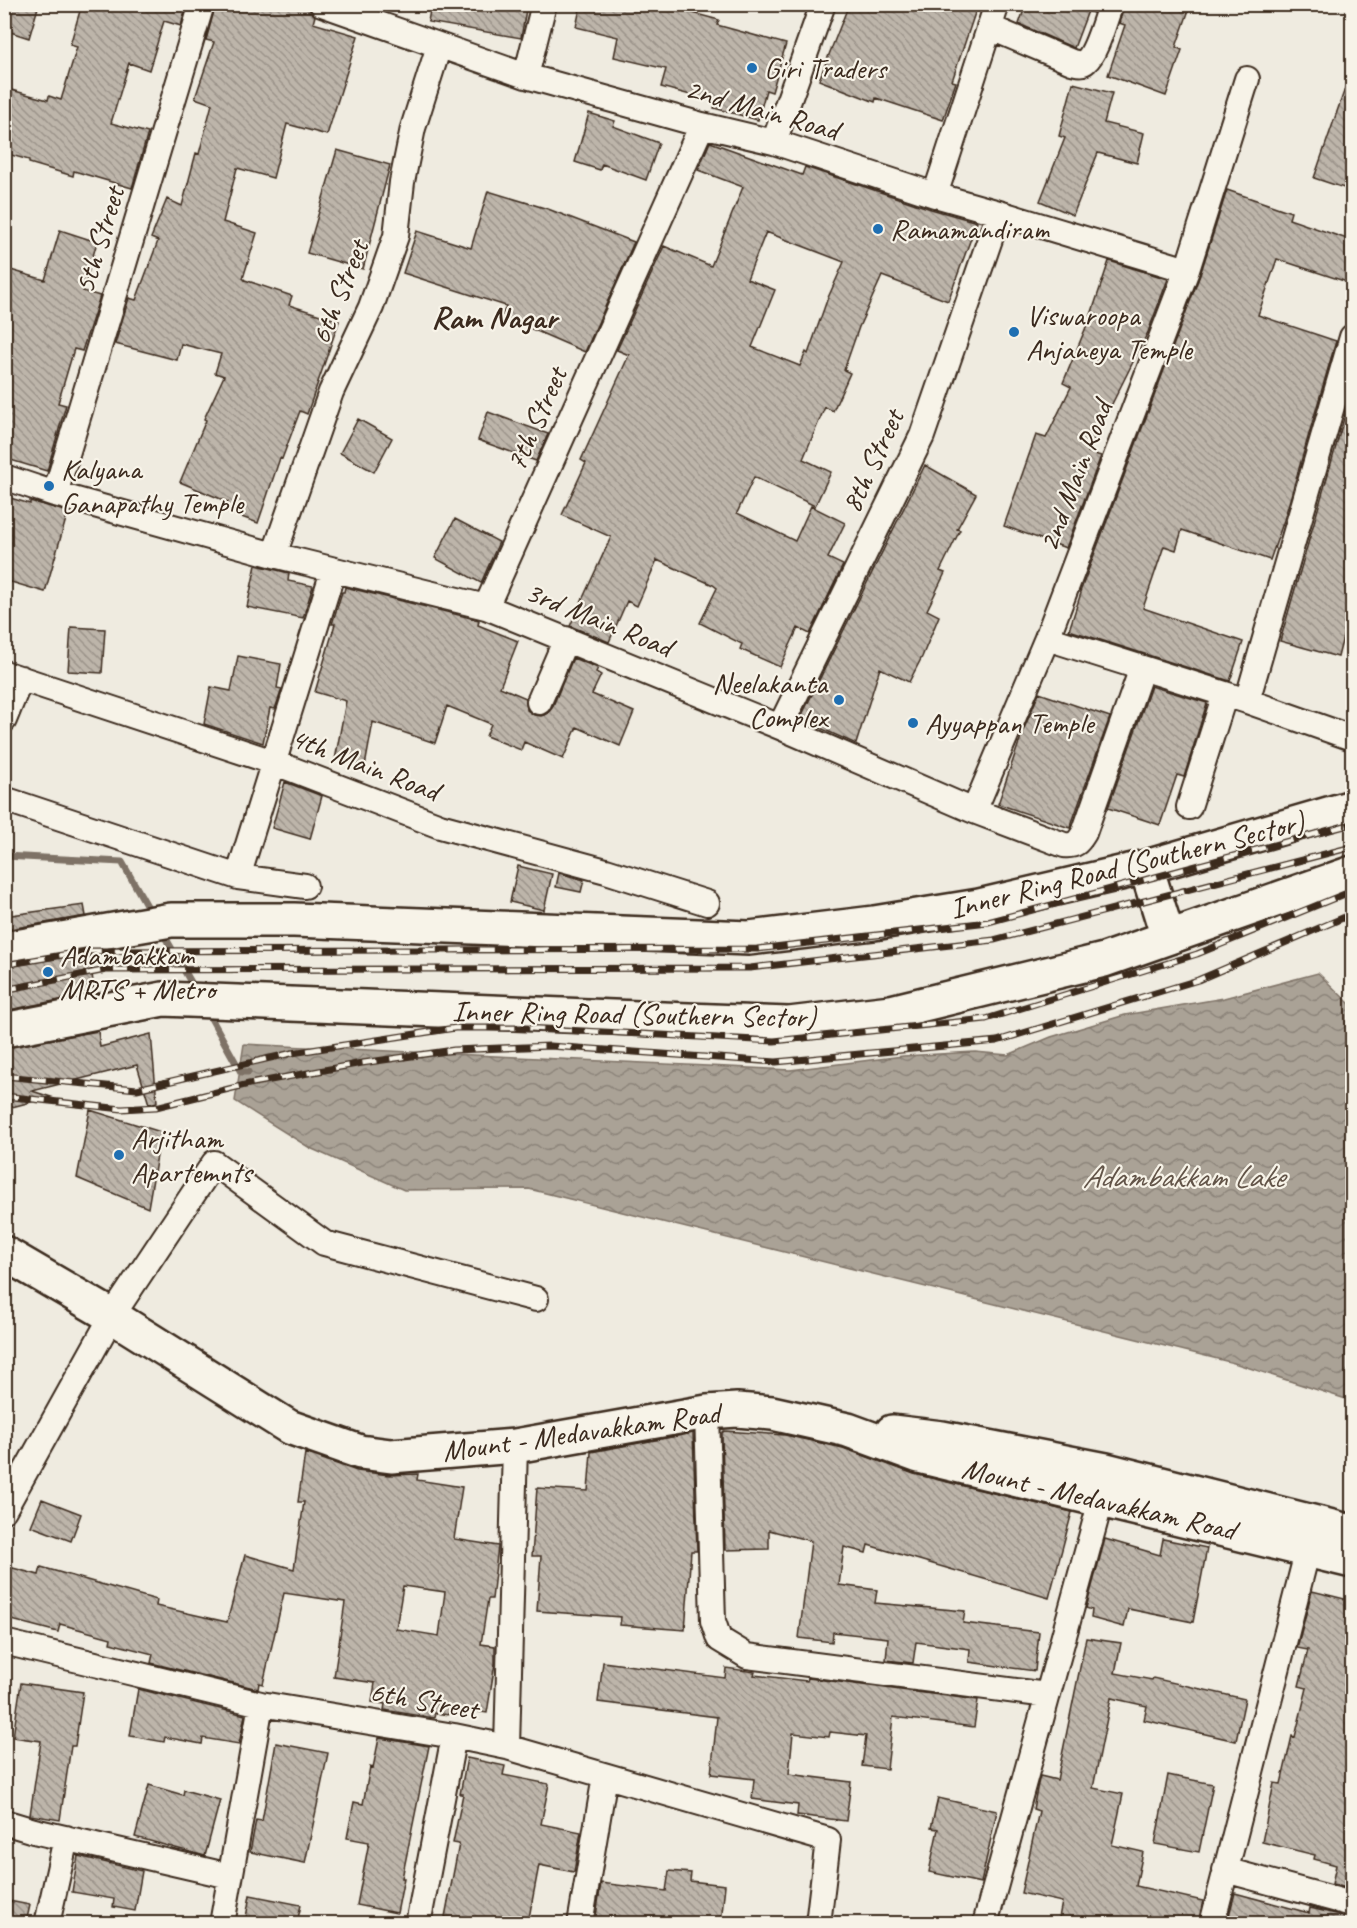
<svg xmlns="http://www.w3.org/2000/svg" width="1357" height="1928" viewBox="0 0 1357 1928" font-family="Caveat,sans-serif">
<defs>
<pattern id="water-waves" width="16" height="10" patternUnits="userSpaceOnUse" patternTransform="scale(1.5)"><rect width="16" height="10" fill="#aaa296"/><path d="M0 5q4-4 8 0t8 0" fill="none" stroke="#8c847a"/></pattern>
<pattern id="building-back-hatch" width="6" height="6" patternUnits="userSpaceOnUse" patternTransform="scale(1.5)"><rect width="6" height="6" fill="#bdb5aa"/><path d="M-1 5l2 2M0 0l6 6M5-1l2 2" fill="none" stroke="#9b938a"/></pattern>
</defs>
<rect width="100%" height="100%" fill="#efebe0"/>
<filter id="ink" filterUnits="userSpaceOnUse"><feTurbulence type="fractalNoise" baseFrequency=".0167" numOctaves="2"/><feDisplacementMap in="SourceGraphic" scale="12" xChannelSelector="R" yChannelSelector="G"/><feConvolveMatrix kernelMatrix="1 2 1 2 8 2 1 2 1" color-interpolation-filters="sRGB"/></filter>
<g filter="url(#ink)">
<path fill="url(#water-waves)" stroke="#7e7266" stroke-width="1.5" d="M1318,973L1352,1006V1401L1234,1363L529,1189L404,1190L310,1148L235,1101L244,1044L790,1070L903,1056L975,1052L1008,1055L1051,1037L1125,1015L1224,998Z"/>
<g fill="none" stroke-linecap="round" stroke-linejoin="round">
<path stroke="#7e7266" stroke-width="7" d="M4,856L122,862L151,913
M161,930L196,991
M207,1011L241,1072H248"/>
</g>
<path fill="url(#building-back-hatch)" stroke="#3b2a1e" stroke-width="1.5" fill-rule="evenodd" d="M4,4H39L29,38L4,30Z
M82,4H187L181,26L164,21L149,70L129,63L111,123L148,133L132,188L74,171L73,176L29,163V160L4,153V88L48,100L49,96L61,100L77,47L70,45Z
M216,4H293L309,9L315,16L313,23L358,36L327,135L287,124L273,178L237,168L223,222L257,233L243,278L245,280L292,296L289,305L339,321L307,414L300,411L282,459L280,458L258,523L225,511L228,502L180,482L206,420L204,419L224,376L215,373L221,354L181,344L177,360L115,344L129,298L136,300L158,241L151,238L167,199L182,206L196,153L199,154L212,104L195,98L214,42L206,40Z
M431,4H527L521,38L428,22Z
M581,4H659L719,20L717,25L786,44L772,92L766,90L758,120L714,108L716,102L661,87L666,69L614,57L618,37L576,27Z
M849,4H978L952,81L956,82L943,120L876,98L875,102L819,80Z
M1026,4H1096L1093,13L1088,11L1074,48L1019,24Z
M1125,4H1191L1176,47L1182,50L1166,96L1108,75L1125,25L1119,23Z
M1349,77H1353V191L1314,178Z
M1073,83L1112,93L1104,123L1144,133L1137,163L1098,153L1073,215L1040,201L1065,138L1059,136Z
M589,113L615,121L613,126L659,143L646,180L602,164L600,170L575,162Z
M710,142L802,175L805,167L931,209L977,222L948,301L882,276L859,327L844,370L850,373L833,411L825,407L803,459L831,472L815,506L754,477L737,513L795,541L811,506L845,523L828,558L843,565L810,634L798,628L780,667L740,649L742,644L700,623L717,588L713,585L657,560L637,606L627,601L609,642L570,626L611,537L562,515L586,463L581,460L629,355L617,350L664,246L711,266L743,187L698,170ZM766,232L844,262L827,300L808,354L806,352L800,366L752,347L775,290L747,279Z
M337,150L390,165L363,269L307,253Z
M1227,190L1291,212L1289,219L1353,241V284L1277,259L1258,315L1336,341L1284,520L1270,560L1182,530L1176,550L1164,546L1143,608L1243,642L1230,681L1069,630L1081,593L1080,592L1200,275Z
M488,191L548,209L634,242L585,352L502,316L506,306L403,273L417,231L471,248Z
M60,230L97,242L83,291L100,296L82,351L74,349L58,403L66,405L47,471L4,458V268L45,280Z
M1109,261L1168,279L1148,332L1088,452L1101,456L1066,548L1004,526L1036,435L1046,438L1071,387L1063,383L1091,315Z
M1353,387V623L1347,621L1338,657L1280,641Z
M488,412L548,434L536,461L478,440Z
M358,419L392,438L374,472L340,453Z
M925,465L976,494L957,529L960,530L940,571L945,573L927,610L939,616L922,657L909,682L880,668L856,744L800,719Z
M4,496L30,504V501L68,512L45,592L4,580Z
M455,519L499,542L481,583L435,558Z
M256,565L289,573L288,581L313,586L303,618L247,607Z
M345,587L479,620L478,625L518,641L500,687L526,698L527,710L534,715L541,716L547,714L552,708L573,658L598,668L596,672L601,675L592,694L634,712L620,746L577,727L563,759L524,742L521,750L486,736L491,724L447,706L435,743L373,722L365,766L335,760L346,701L315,692L335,624H332L342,592H344Z
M71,627L105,629L102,673L68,671Z
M238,656L281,664L277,688L282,689L275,709L270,708L263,743L204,724L211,687L231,691Z
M1151,686L1207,703L1184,777L1177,775L1160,825L1108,808Z
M1039,693L1110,717L1070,828L998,804L1023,731Z
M285,782L322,796L310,839L272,828Z
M518,866L552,874L544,910L510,902Z
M559,873L584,880L581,892L556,887Z
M84,905L86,916L4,930V916Z
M90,953L94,993L4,1011V967Z
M98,1031L100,1047L151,1034L157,1102L149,1104L137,1065L32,1091L51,1097L4,1109V1048Z
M90,1110L161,1132L148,1208L77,1178Z
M724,1431L785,1435L843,1448L914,1474L1072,1512L1049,1598L868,1545L866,1553L844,1547L839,1585L877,1590L875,1603L965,1611L963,1623L1039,1632L1035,1671L969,1662L970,1649L916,1642L913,1663L886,1660L888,1638L833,1632L832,1642L799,1638L811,1541L769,1530V1549L725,1550L722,1433Z
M693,1433L697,1551H691L685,1630L620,1625L621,1617L537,1611L541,1556H532L537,1488L588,1491L591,1452Z
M305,1453L357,1471L389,1475L418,1474L417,1480L462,1487L454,1539L498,1546L492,1599H488L481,1644L495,1646V1663L487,1713L449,1707L448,1715L435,1713L434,1718L384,1710L385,1704L372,1702L375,1683L334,1677L345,1602L284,1593L263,1684L259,1683L258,1689L151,1663L153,1654L110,1643L111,1638L60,1624L58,1632L4,1618V1584L9,1567L39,1575L41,1567L157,1600L156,1606L227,1622L245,1555L294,1569L304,1502H298ZM403,1586L445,1592L439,1636L396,1629Z
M42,1499L81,1514L71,1541L31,1526Z
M1105,1539L1160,1555L1163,1539L1207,1548L1193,1622L1128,1609L1124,1627L1091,1618L1092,1610L1086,1608Z
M1312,1591L1353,1601V1876L1350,1889L1332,1884L1336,1865L1314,1859L1315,1855L1262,1842L1274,1783L1281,1784L1292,1736L1295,1737L1307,1688L1299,1686L1308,1650L1297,1648Z
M1086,1638L1121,1643L1115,1673L1152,1680L1153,1678L1245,1699L1236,1741L1144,1720L1147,1706L1111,1698L1093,1788L1123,1794L1112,1845L1143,1852L1136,1886L1203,1901L1198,1923H1058L1062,1902L1021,1893L1039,1811L1033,1809L1038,1784L1040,1776L1057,1780Z
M603,1662L725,1678L726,1668L755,1672L754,1675L807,1681L808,1678L978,1700L974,1727L893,1717L887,1769L862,1766L866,1736L830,1732L829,1737L793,1733L789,1774L851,1782L846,1821L797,1815L798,1805L752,1799L754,1779L711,1774L717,1717L598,1702Z
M21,1683L83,1692L75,1746H71L60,1820L30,1815L41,1741L13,1737Z
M138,1689L245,1715L239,1744L203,1738L202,1744L165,1737L164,1742L130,1736Z
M379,1738L429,1746L402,1878H404L397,1913L357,1905L369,1842L347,1838L354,1802L363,1804L370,1767L373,1768Z
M276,1743L328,1753L305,1863L250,1852L256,1820L262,1821Z
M467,1758L505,1766L503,1775L549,1784L541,1824L581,1832L574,1872L539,1865L528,1923H480L445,1917L459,1844L453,1843L463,1794H460Z
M1168,1775L1213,1784L1199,1852L1155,1844Z
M149,1785L183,1795L184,1790L220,1800L205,1856L135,1837Z
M938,1798L997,1811L981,1883L929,1872L938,1829L931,1828Z
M78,1856L142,1871L135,1911L113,1907L114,1899L72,1892Z
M669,1871L691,1873L690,1881L725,1885L721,1923H669L648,1921V1923H595L601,1883L666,1891Z
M1235,1893L1309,1913L1310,1908L1353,1918V1923H1227Z
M250,1895L301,1905L297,1923H245Z
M4,1900L30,1905L26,1923H4Z"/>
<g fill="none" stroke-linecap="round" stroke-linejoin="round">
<defs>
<path id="street" d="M322,4L526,76L702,125L774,142L935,195L999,213L1187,270
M989,27L1072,62C1077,63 1082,65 1086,61C1097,52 1105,18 1111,4
M526,76L544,4
M774,142L823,4
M935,195L997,4
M4,477L55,494L274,555L486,607L780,727L974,811L1047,638L1187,270L1247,79
M55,494L202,4
M274,555L331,392L371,307L396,236L402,182L413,128L439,46
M486,607L702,125
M1047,638L1247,701L1352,738
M4,673L273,762L440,826L606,871L707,903
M1247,701L1352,337
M539,702L566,639
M4,720L21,678
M780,727L922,436L999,213
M4,799L238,877L305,886
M1189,807L1225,694
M974,811L1064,845C1075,846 1078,843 1084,833L1142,668
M238,877L333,571
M707,1412L713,1621L719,1639L747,1656L1047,1695
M4,1510L112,1316L214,1163L324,1243L536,1299
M4,1642L261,1704L454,1736L507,1747L828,1840L818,1924
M507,1747L515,1446
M4,1822L34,1831L230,1876
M1225,1870L1352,1904
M47,1924L66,1838
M222,1924L261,1704
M418,1924L454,1736
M580,1924L605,1776
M985,1924L1105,1486
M1212,1924L1308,1549"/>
<path id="primary" d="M1146,867L1168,937
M4,949L171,920H294L749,938L874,923L979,906L1146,867L1352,807
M4,1030L163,999L789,1024L891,1012L1104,960L1352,873
M4,1253L112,1316L289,1427L360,1452L391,1456L515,1446L707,1412L737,1410L772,1413L848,1430L919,1456L1352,1561
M892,1432L942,1438L1106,1470L1352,1532"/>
</defs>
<use href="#street" stroke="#3b2a1e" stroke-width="28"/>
<use href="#primary" stroke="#3b2a1e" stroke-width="38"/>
<use href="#street" stroke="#f7f3e8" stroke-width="24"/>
<use href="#primary" stroke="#f7f3e8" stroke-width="33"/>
<defs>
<path id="rail" d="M4,965L86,951L757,949L988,922L1352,824
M4,990L106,970L750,968L994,940L1352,847
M4,1076L137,1089L292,1053L455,1028H526L774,1041L986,1019L1197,954L1352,891
M4,1096L122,1109L156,1107L249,1084L362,1063L454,1050L550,1046L776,1062L997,1041L1198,980L1352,914"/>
</defs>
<use href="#rail" stroke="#3b2a1e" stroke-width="7"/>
<use href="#rail" stroke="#f7f3e8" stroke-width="4.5" stroke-dasharray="14" stroke-linecap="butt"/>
</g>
</g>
<g fill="#1f6fb2" stroke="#f7f3e8" stroke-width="2">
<circle cx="752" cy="68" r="6"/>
<circle cx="878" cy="229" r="6"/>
<circle cx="1014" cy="332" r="6"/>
<circle cx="49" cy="486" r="6"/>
<circle cx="839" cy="700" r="6"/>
<circle cx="913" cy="723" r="6"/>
<circle cx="48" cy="972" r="6"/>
<circle cx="119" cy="1155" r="6"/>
</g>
<g text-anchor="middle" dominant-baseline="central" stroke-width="4.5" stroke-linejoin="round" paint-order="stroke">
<g font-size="30" fill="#3b2a1e" stroke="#f7f3e8" text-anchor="start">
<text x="764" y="68">Giri Traders</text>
<text x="890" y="229">Ramamandiram</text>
<text x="1026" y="315">Viswaroopa<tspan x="1026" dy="34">Anjaneya Temple</tspan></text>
<text x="61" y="469">Kalyana<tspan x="61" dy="34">Ganapathy Temple</tspan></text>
<text x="827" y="683" text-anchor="end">Neelakanta<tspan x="827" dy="34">Complex</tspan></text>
<text x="925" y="723">Ayyappan Temple</text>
<text x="60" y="955">Adambakkam<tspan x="60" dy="34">MRTS + Metro</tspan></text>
<text x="131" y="1138">Arjitham<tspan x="131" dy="34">Apartemnts</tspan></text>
</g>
<g font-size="30" fill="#3b2a1e" stroke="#f7f3e8">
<text transform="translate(762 109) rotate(16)">2nd Main Road</text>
<text transform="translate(99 240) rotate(-73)">5th Street</text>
<text transform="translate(339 292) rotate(-68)">6th Street</text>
<text transform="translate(536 419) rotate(-66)">7th Street</text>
<text transform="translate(872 461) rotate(-65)">8th Street</text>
<text transform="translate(1075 476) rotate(-69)">2nd Main Road</text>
<text transform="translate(599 619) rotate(22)">3rd Main Road</text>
<text transform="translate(365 764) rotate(21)">4th Main Road</text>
<text transform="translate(1127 865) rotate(-14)">Inner Ring Road (Southern Sector)</text>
<text transform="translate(634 1014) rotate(1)">Inner Ring Road (Southern Sector)</text>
<text transform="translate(581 1432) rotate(-8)">Mount - Medavakkam Road</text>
<text transform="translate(1099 1499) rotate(13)">Mount - Medavakkam Road</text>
<text transform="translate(424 1700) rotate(10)">6th Street</text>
</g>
<g font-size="32" font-weight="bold" fill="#3b2a1e" stroke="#f7f3e8">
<text x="494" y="317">Ram Nagar</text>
</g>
<g font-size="32" font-style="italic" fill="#625448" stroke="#f7f3e8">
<text x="1183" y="1176">Adambakkam Lake</text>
</g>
</g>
<rect width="1357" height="1928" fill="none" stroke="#f7f3e8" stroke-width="24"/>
<rect x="12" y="12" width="1333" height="1904" fill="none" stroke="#3b2a1e" stroke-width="2" filter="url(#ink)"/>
</svg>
